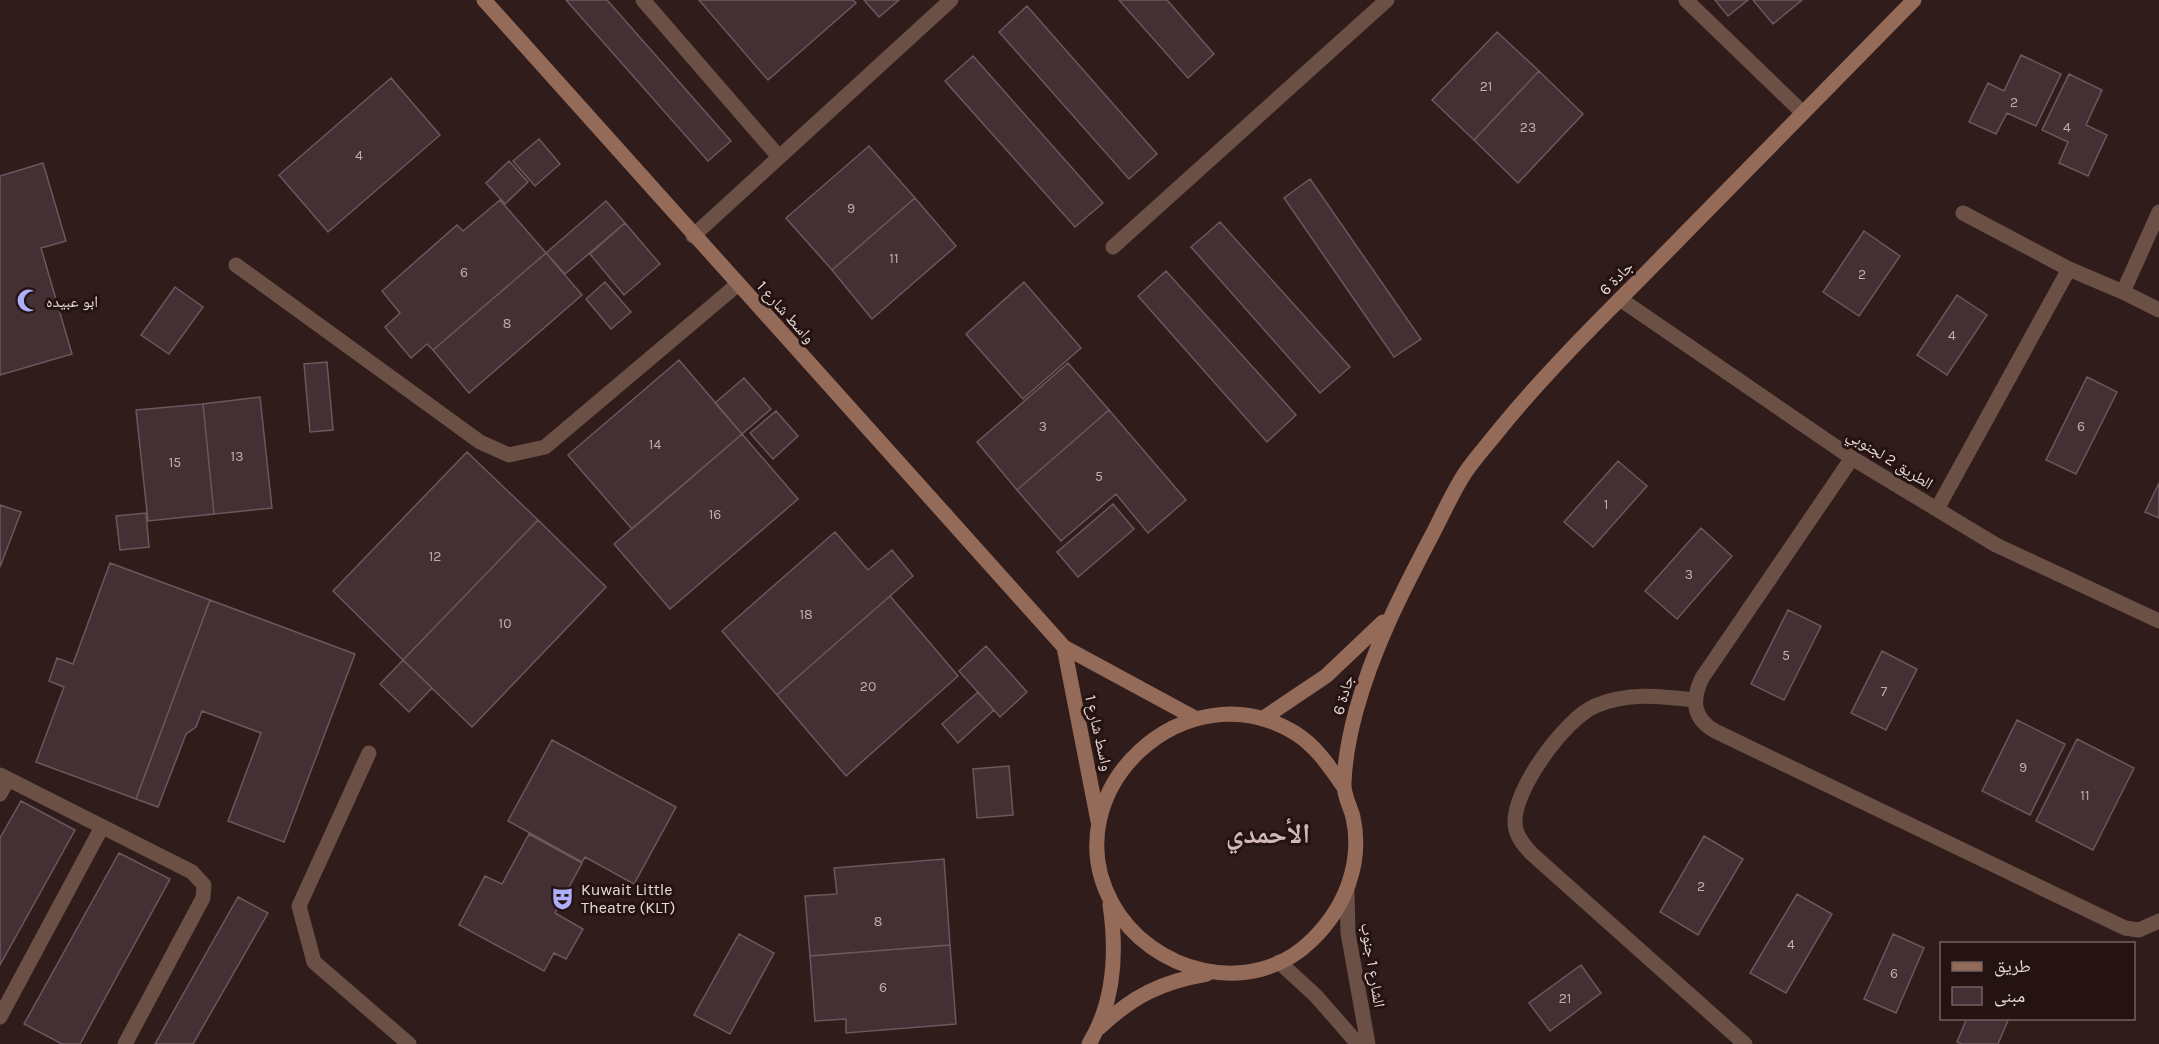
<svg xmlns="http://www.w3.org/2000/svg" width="2159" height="1044" viewBox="0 0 2159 1044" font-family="Karla,'Noto Naskh Arabic',sans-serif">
<rect width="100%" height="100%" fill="#301c1b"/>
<path fill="#442f34" stroke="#6e575c" stroke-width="1.5" d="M566,0H607L731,141L708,161Z
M699,0H853L856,3L768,80Z
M864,0H899L879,17Z
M1119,0H1167L1214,54L1188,78Z
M1715,0H1748L1728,16Z
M1753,0H1802L1773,24Z
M1027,6L1157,154L1129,179L999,32Z
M1497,32L1539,71L1474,140L1432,100Z
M2021,55L2061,74L2036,126L2007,113L1996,134L1969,122L1988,83L2004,91Z
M973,56L1103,203L1075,227L945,81Z
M1539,71L1583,114L1518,183L1474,140Z
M2069,74L2102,90L2086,125L2107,135L2088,176L2059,163L2068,142L2042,130Z
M391,78L440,135L328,232L279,175Z
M539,139L560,164L535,186L513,161Z
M869,146L915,198L832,270L786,218Z
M509,161L528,182L505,204L486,183Z
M43,163L66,241L41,248L72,354L0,375V176Z
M1310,179L1421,339L1394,357L1284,198Z
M915,198L956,246L872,319L832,270Z
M500,200L546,253L433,350L427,344L411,358L385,327L400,313L382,291L457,225L463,231Z
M606,201L625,223L565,274L546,253Z
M1220,222L1350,367L1320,393L1191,247Z
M625,223L660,264L624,295L590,254Z
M1864,231L1900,256L1859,316L1823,292Z
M546,253L582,295L469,393L433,350Z
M1166,271L1296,415L1267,442L1138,296Z
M605,282L631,312L611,329L586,299Z
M1024,282L1081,348L1023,399L966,334Z
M175,287L203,307L169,354L141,335Z
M1957,295L1987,315L1947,375L1917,355Z
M679,360L742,434L632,529L568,455Z
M327,362L333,430L310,432L304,364Z
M1068,363L1109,410L1017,490L977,442Z
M2087,377L2117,392L2076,474L2046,460Z
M744,378L771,409L742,434L715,403Z
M260,397L272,508L214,514L203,404Z
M203,404L214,514L148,521L136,410Z
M1109,410L1186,500L1148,533L1116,494L1061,541L1017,490Z
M776,411L798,436L773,459L750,433Z
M742,434L798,499L670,609L614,544Z
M467,452L538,520L403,660L333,591Z
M1618,461L1647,486L1593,547L1564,522Z
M2159,483V518L2145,512Z
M1113,504L1134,529L1078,577L1057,552Z
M0,505L21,512L0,567Z
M146,513L149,547L120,550L116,516Z
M538,520L606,587L472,727L403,660Z
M1701,528L1732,556L1677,619L1645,591Z
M835,532L868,570L892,550L913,576L777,695L722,631Z
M110,563L210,600L136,799L36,762L64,687L49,681L57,658L73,664Z
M890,596L958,676L846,776L777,695Z
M210,600L355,654L284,842L228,821L261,733L202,711L196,727L186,734L158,807L136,799Z
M1788,610L1821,626L1784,700L1751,684Z
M986,646L1027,692L1000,717L959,671Z
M1882,651L1917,669L1886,730L1851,713Z
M403,660L432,688L409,712L380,684Z
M978,692L994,710L958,743L942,724Z
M2017,720L2065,744L2030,815L1982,791Z
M2077,739L2134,768L2093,850L2036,821Z
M552,740L676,807L634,884L585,857L582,862L508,821Z
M1009,766L1013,815L977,818L973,769Z
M21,801L75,830L0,965V838Z
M529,834L582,863L555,913L583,929L566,959L554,953L544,971L459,925L485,876L502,884Z
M1704,836L1743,859L1698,935L1660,912Z
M119,853L170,879L80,1044H62L24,1024Z
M944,859L950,945L810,956L805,896L837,894L834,868Z
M1797,894L1832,914L1786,993L1750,973Z
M238,897L268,913L193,1044H155Z
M739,934L774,953L730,1034L694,1015Z
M1893,934L1924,948L1896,1013L1864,999Z
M950,945L956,1024L846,1033V1019L815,1021L810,956Z
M1581,965L1601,993L1550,1031L1529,1003Z
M1967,1018H2009L1998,1044H1962L1957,1042Z"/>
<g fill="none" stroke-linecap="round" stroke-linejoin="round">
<path stroke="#6b5145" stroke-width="15" d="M643,0L779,157
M693,236L951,0
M236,265L480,442L509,455L545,447L737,285
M369,753L299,906L314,962L409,1044
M0,775L192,872L204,885L203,898L125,1044
M0,794L8,779
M0,1017L102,827"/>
<path stroke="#6b5145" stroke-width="15" d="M1686,0L1803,113
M1963,213L2069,269
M1113,247L1387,0
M2123,292L2159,310
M1620,299L1852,458L1996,545L2159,621
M1852,458L1702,678C1692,699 1692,718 1715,731L2125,928L2139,930L2159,921
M1937,509L2069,269L2123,292L2159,212
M1694,700C1660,696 1628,692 1595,706C1565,719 1514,789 1515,822C1515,835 1523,845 1532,854L1745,1044
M1347,891L1348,933L1368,1044
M1279,962L1316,996L1358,1044"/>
<path stroke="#946a58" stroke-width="15" d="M484,0L1064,647L1195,718
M1064,647L1098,821
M1262,719L1326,676L1383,622
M1343,786C1329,766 1316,746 1295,733C1186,666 1051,791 1112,903C1150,973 1252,1000 1312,940C1345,908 1363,863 1353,817C1350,806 1343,794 1344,782C1345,760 1350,733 1356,711C1373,649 1401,594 1431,537C1442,516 1452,493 1465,473C1475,458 1488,444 1499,430C1543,376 1592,327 1641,278C1732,185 1823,92 1914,0
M1099,1028C1133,996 1161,982 1207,974
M1089,1044C1114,1003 1117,952 1110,905"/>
</g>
<defs>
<symbol id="mosque-bare" viewBox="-9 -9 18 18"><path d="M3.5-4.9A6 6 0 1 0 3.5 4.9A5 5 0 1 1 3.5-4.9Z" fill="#adaffb" stroke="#251312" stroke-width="2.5" paint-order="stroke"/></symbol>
<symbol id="theatre-bare" viewBox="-9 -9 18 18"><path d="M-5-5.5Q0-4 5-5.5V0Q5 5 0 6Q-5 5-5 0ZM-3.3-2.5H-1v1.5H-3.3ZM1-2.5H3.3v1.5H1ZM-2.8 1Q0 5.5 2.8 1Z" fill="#adaffb" stroke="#251312" stroke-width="2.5" paint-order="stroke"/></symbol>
</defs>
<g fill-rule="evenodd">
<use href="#mosque-bare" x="12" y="284" width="33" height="33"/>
<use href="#theatre-bare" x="546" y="882" width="33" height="33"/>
</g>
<g text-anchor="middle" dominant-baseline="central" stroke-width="6" stroke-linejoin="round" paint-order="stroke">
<g font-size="14" fill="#beaeae">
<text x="1486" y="86">21</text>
<text x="2014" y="102">2</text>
<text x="1528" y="127">23</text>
<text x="2067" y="127">4</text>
<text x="359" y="155">4</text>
<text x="851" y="208">9</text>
<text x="894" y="258">11</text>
<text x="464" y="272">6</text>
<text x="1862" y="274">2</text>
<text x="507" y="323">8</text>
<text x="1952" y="335">4</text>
<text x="1043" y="426">3</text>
<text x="2081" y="426">6</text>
<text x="655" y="444">14</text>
<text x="237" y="456">13</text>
<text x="175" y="462">15</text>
<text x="1099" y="476">5</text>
<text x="1606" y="504">1</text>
<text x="715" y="514">16</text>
<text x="435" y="556">12</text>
<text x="1689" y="574">3</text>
<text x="806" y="614">18</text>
<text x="505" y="623">10</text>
<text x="1786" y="655">5</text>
<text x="868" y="686">20</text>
<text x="1884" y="691">7</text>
<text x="2023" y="767">9</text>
<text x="2085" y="795">11</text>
<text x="1701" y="886">2</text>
<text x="878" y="921">8</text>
<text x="1791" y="944">4</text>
<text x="1894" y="973">6</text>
<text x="883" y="987">6</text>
<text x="1565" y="998">21</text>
</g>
<g font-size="16" fill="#e6d9d7" stroke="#251312">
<text transform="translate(1616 278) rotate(-45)">جادة 6</text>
<text transform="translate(786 312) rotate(48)">واسط شارع 1</text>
<text transform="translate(1890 459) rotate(32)">الطريق 2 لجنوبي</text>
<text transform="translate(1343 695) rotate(-74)">جادة 6</text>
<text transform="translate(1099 733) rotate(77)">واسط شارع 1</text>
<text transform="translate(1373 965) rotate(81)">الشارع 1 جنوب</text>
</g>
<g font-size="16" fill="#e6d9d7" stroke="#251312" text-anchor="start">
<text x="46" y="301">ابو عبيده</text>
<text x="581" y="889">Kuwait Little<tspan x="581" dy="18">Theatre (KLT)</tspan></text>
</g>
<g font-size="28" font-weight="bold" fill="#d3b9b6" stroke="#251312">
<text x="1268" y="833">الأحمدي</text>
</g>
</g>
<rect x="1940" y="942" width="195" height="78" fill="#251312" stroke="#726261" stroke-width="1.5"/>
<rect x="1952" y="962" width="30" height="9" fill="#946a58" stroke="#726261" stroke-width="1.5"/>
<text x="1994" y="972" font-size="18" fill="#e6d9d7">طريق</text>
<rect x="1952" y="987" width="30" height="18" fill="#442f34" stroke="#726261" stroke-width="1.5"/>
<text x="1994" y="1002" font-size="18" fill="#e6d9d7">مبنى</text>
</svg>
